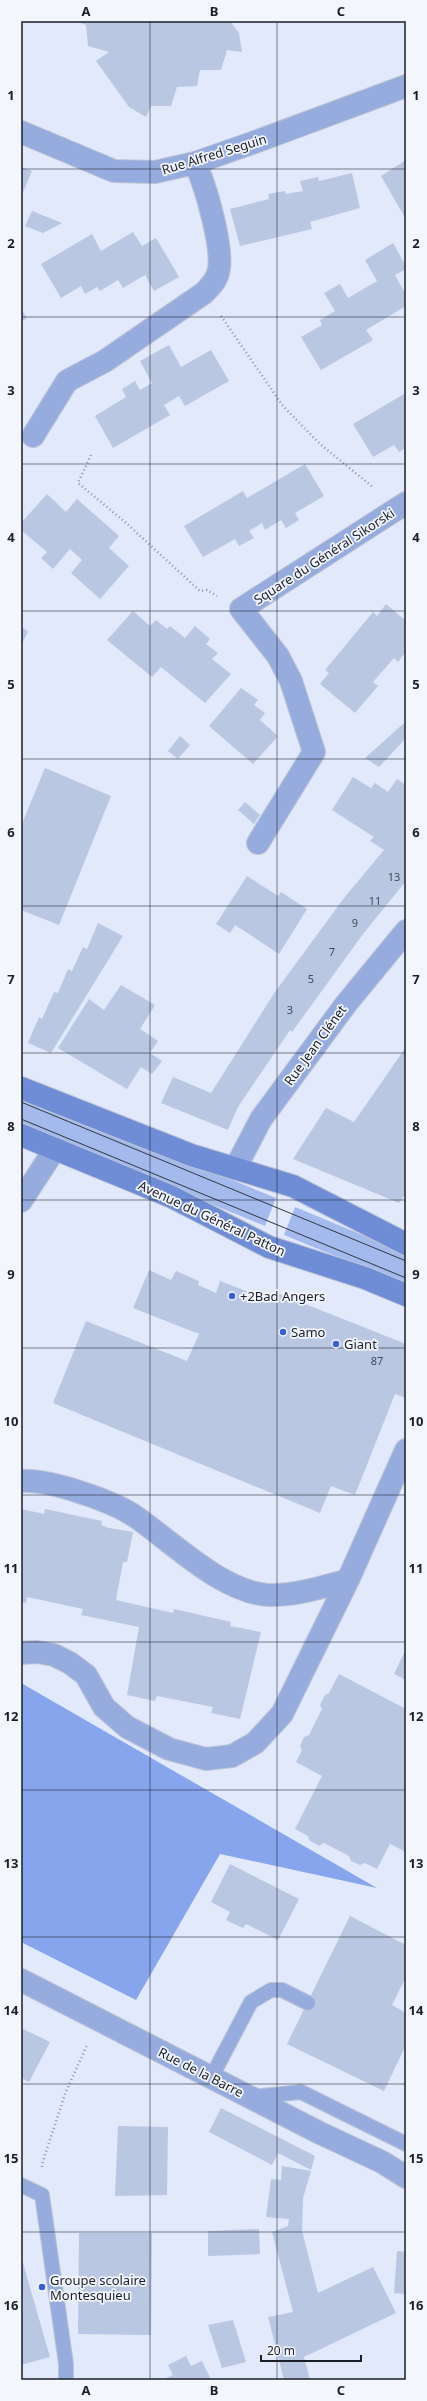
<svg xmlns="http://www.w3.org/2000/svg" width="427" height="2401" viewBox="0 0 427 2401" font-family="'Noto Sans',sans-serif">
<rect width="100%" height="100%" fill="#e1e9fa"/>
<path fill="#a4baed" d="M21,1093L276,1198L265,1226L21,1127Z
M295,1207L406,1253V1285L284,1235Z"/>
<path fill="#87a5ec" d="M21,1683L377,1888L220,1854L136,2000L21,1942Z"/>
<path fill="#bac7e2" d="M75,21H230L239,33L242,52L227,50L221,70H200L197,86L177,87L171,106H151L146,117L129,107L96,61L109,52L88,46L86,25Z
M406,160V215L404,216L381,176Z
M21,167L32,171L21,197Z
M352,173L360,208L310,222L312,229L240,246L230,209L269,199L268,194L285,191L286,194L303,191L300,181L318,177L319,181Z
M32,211L62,223L43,233L25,226Z
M133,232L142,246L156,238L179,277L154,291L145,275L123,288L118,280L100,291L97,287L85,294L81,286L61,298L41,264L92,234L101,251Z
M393,243L406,266V269L395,275L406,295V306L366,330L373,340L321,370L301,337L322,325L320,320L335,311L324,293L340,284L348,298L377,281L365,260Z
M21,309L27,318L21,322Z
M169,345L181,367L211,350L229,381L185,406L179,396L164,405L170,415L113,448L95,416L126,397L122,389L135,381L140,390L152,383L140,361Z
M404,394L406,397V448L399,452L394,445L373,457L353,424Z
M305,464L324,496L295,513L299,520L286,528L281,520L265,530L262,523L249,531L254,538L239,546L235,539L203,557L184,526L243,491L247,498Z
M47,494L66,512L77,499L119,536L109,548L129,566L100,599L71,573L82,560L70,549L53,569L41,558L47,552L21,530V523Z
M386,604L406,621V651L398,662L394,658L373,682L378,686L355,713L320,684L329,673L325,670L373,612L377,616Z
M133,611L150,626L156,620L167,629L170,626L185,638L195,626L210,639L206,644L218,653L212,659L231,674L205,703L161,667L152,677L107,640Z
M21,626L28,632L21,645Z
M241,688L258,700L254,705L265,713L260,720L278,736L253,764L209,726Z
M403,724L406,726V738L379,767L365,758Z
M180,736L190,745L178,759L168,751Z
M45,768L111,796L59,925L21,910V826Z
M353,777L371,788L375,783L388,792L397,779L406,785V881L363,934L292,1032L290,1030L238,1107L228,1130L161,1103L173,1077L211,1093L275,992L344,898L384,850L370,841L374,837L332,810Z
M245,802L260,815L254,824L238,810Z
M247,876L278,896L281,892L307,909L279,954L235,925L230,933L216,924Z
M98,923L123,936L51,1053L28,1043L39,1017L42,1019L54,992L58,993L68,969L72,971L83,947L87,949Z
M121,985L155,1005L140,1029L158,1041L150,1053L162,1061L152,1074L141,1067L127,1089L58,1048L89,999L104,1010Z
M406,1047V1193L399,1203L293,1159L326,1108L354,1122Z
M149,1270L171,1280L176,1271L199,1281L198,1285L216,1293L220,1281L271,1301L275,1292L406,1344V1398L395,1394L355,1495L331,1486L320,1513L53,1403L86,1321L187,1361L199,1334L133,1308Z
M21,1509L44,1514L45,1509L102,1521L101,1525L109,1528L133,1532L127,1562H123L116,1600L173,1613L174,1609L231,1622L230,1626L261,1632L240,1719L211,1713L213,1707L157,1696L155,1701L127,1695L139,1627L81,1615L83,1609L27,1597L26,1603L21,1602Z
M406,1649V1680L394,1674Z
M339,1674L406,1709V1852L390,1844L377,1869L365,1863L360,1865L351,1861L349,1856L324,1843L319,1846L309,1840L308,1836L295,1829L322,1776L296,1762L302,1750L300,1746L304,1737L309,1735L322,1709L320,1705L325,1695L329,1693Z
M230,1864L299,1899L278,1940L246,1924L243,1928L226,1920L230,1912L211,1902Z
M350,1916L406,1945V1977L392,2005L406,2013V2045L384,2091L287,2044Z
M21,2028L50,2042L29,2082L21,2078Z
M221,2108L315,2156L311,2170L278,2153L272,2165L209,2132Z
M118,2126L168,2127L167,2195L115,2196Z
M282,2166L311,2171L303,2198L302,2231L318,2293L373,2267L396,2313L304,2357L310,2380H284L268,2317L293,2312L272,2232L288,2226L289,2219L266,2217L271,2179L281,2180Z
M259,2229L260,2254L208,2256V2231Z
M79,2233H152L151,2335L78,2334Z
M397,2251L406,2252V2294L394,2293Z
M21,2256L50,2357L21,2365Z
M233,2320L246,2362L222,2368L208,2325Z
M186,2356L191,2366L202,2361L211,2380H162L173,2375L168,2365Z"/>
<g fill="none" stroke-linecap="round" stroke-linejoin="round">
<defs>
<path id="lane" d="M211,2078L251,2002L271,1990H282L308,2003
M251,2097L301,2092L406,2144
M21,2185L42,2195L66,2364V2380"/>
<path id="street" d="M21,132L114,171L155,172L195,163L255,142L406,86
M33,436L67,381L105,361L204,293C210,287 216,281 218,273C225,251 205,184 195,163
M258,843L314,752L291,681L278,656L241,609L406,503
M236,1167L261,1119L346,1004L406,931
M21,1201L55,1149
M21,1481C49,1479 113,1501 136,1517C172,1542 222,1592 268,1595C296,1596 322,1587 348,1580
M21,1653L37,1652L54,1655L70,1663L86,1675L104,1707L127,1727L169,1749L206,1759L232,1756L255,1743L282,1714L348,1580L406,1450
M21,1980L320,2133L382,2162L406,2177"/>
<path id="secondary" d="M21,1088L191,1155L293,1186L406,1244
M21,1135L172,1197L269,1247L365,1278L406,1295"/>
</defs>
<use href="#lane" stroke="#bdc4d4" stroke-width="16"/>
<use href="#street" stroke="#bdc4d4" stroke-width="24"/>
<use href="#secondary" stroke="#bdc4d4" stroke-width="24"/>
<path stroke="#8e94a2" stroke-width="2.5" stroke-dasharray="1 3" stroke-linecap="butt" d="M221,316L283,406L320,444L374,488
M91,455L78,483L125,522L200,591L207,590L217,596
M42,2167L43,2161L65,2094L87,2045"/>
<use href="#lane" stroke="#97acde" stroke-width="14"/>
<use href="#street" stroke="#97acde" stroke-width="22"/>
<use href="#secondary" stroke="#6f8dd6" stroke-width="22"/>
<path stroke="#323742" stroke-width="1" d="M21,1102L406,1261
M21,1119L406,1278"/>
</g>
<path fill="none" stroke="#1a1e28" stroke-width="1" stroke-opacity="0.55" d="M150,21V2380M277,21V2380M21,169H406M21,317H406M21,464H406M21,611H406M21,759H406M21,906H406M21,1053H406M21,1200H406M21,1348H406M21,1495H406M21,1642H406M21,1790H406M21,1937H406M21,2084H406M21,2232H406"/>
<g fill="#3a5fd0" stroke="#f3f6fb" stroke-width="1.5">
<circle cx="232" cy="1296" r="4"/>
<circle cx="283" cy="1332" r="4"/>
<circle cx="336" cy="1344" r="4"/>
<circle cx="42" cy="2287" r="4"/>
</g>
<g text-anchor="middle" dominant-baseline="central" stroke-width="3.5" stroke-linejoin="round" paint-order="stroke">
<g font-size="11" fill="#424856">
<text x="394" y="876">13</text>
<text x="375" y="900">11</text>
<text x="355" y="922">9</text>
<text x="332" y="951">7</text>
<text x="311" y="978">5</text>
<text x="290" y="1009">3</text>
<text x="377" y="1360">87</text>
</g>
<g font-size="13" fill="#1a1e28" stroke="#f3f6fb">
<text transform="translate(214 154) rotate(-17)">Rue Alfred Seguin</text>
<text transform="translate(324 556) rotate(-33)">Square du Général Sikorski</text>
<text transform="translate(315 1045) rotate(-54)">Rue Jean Clénet</text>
<text transform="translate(212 1218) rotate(25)">Avenue du Général Patton</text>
<text transform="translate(201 2072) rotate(27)">Rue de la Barre</text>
</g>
<g font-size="13" fill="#1a1e28" stroke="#f3f6fb" text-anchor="start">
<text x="240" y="1296">+2Bad Angers</text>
<text x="291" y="1332">Samo</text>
<text x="344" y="1344">Giant</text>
<text x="50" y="2280">Groupe scolaire<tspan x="50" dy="15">Montesquieu</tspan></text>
</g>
</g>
<rect width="427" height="2401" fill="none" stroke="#f3f6fb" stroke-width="44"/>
<path d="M261 2355v6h100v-6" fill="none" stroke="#1a1e28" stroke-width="2"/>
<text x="267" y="2355" font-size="12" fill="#1a1e28" stroke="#f3f6fb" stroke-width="3" paint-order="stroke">20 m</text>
<rect x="22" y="22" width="383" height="2357" fill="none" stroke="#1a1e28" stroke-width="1.5"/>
<g font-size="13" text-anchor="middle" font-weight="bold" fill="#1a1e28">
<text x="86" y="16">A</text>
<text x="214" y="16">B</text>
<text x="341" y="16">C</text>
<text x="11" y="100">1</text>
<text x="416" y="100">1</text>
<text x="11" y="248">2</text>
<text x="416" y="248">2</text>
<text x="11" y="395">3</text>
<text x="416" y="395">3</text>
<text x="11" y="542">4</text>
<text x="416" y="542">4</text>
<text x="11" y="689">5</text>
<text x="416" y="689">5</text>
<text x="11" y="837">6</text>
<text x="416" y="837">6</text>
<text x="11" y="984">7</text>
<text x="416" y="984">7</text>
<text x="11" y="1131">8</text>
<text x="416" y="1131">8</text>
<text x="11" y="1279">9</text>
<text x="416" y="1279">9</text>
<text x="11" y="1426">10</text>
<text x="416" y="1426">10</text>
<text x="11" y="1573">11</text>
<text x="416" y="1573">11</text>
<text x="11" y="1721">12</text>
<text x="416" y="1721">12</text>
<text x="11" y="1868">13</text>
<text x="416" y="1868">13</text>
<text x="11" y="2015">14</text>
<text x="416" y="2015">14</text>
<text x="11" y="2163">15</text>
<text x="416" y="2163">15</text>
<text x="11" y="2310">16</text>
<text x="416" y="2310">16</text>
<text x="86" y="2395">A</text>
<text x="214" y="2395">B</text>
<text x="341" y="2395">C</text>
</g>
</svg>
